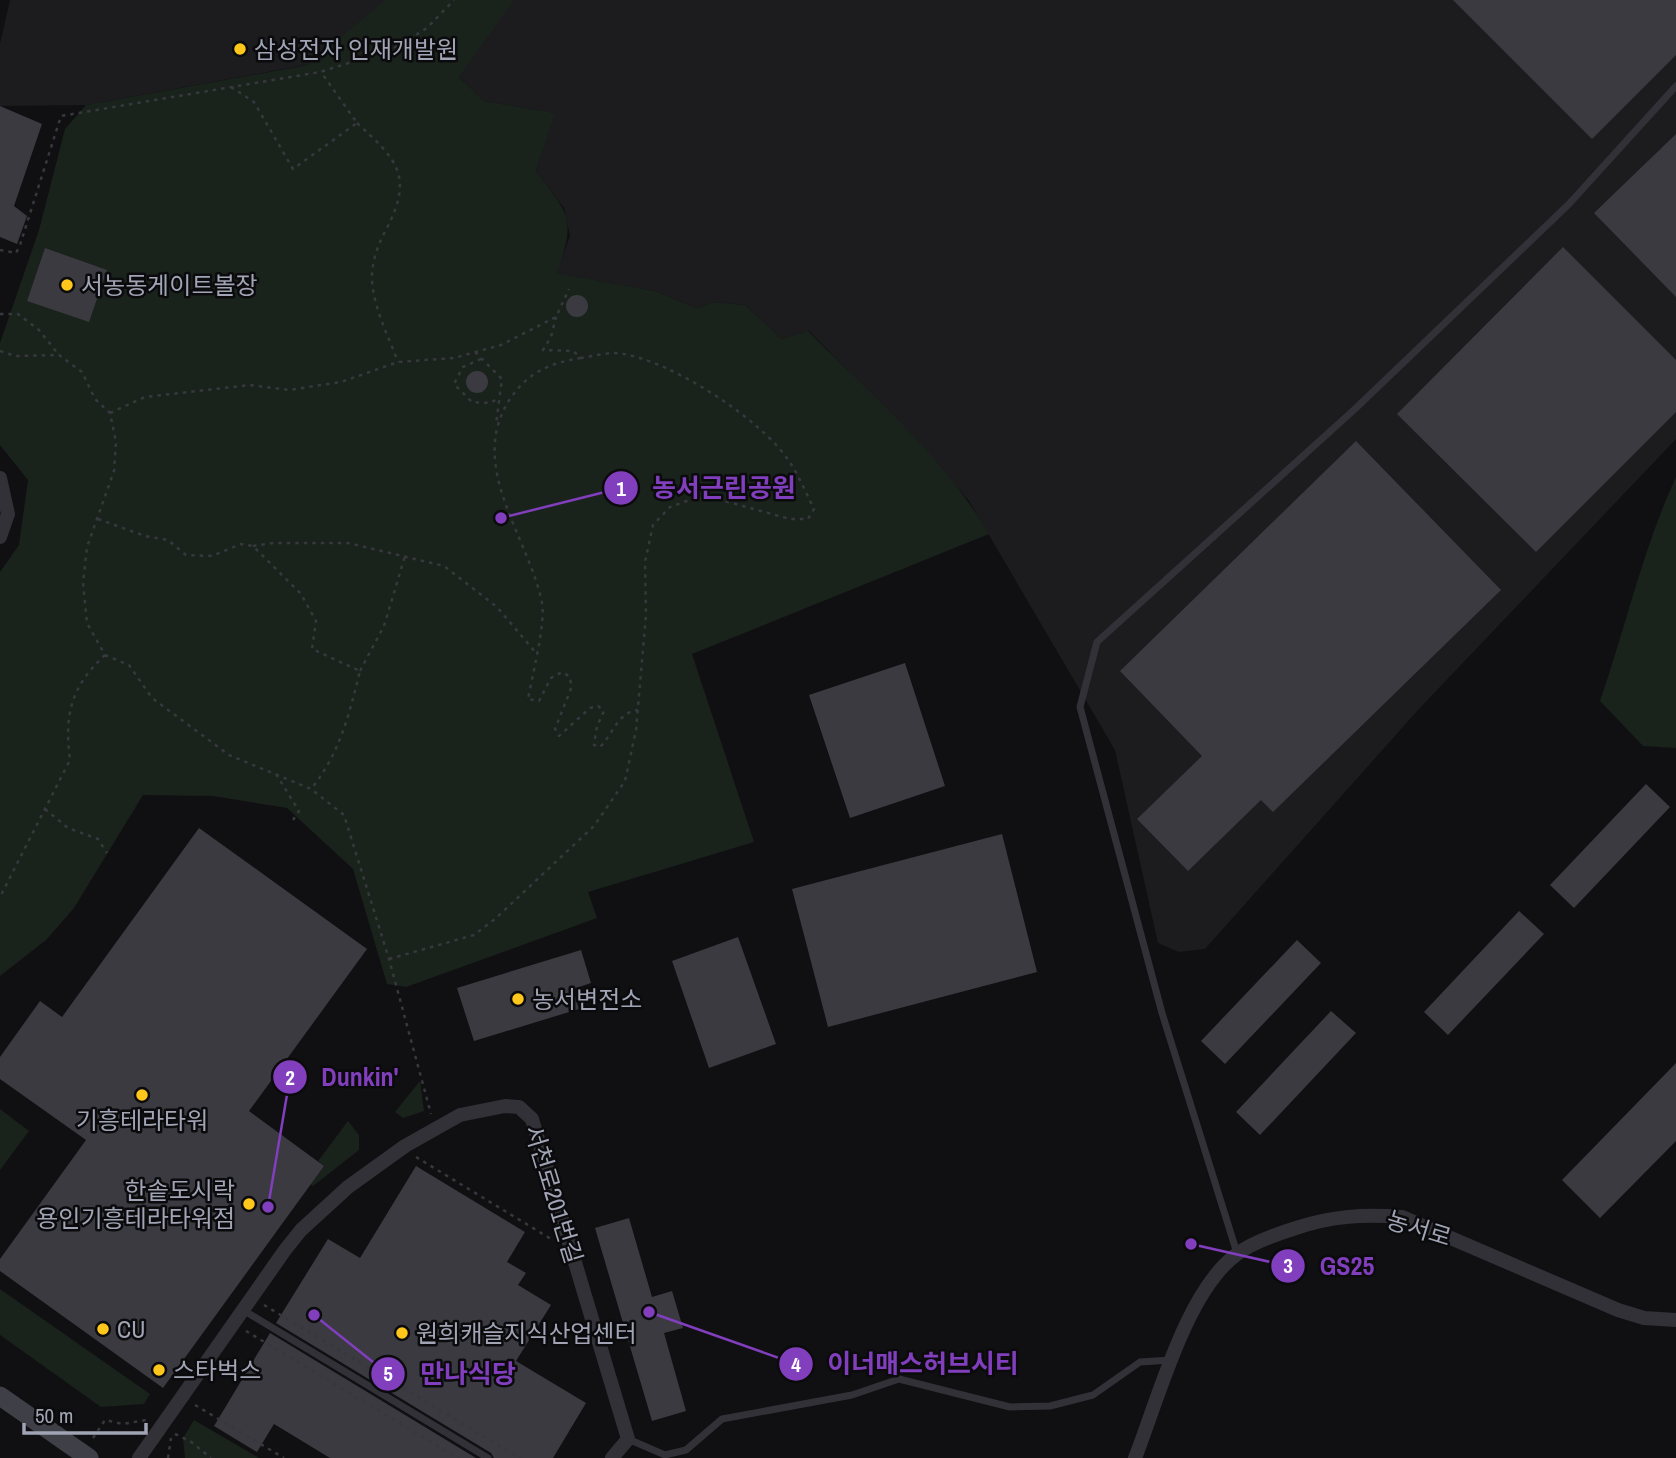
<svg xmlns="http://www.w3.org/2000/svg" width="1676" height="1458" viewBox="0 0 1676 1458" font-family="'Archivo Narrow','Noto Sans KR',sans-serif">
<rect width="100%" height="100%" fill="#101012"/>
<path fill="#1c1c1f" d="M10,0H1676V439L1418,710L1205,949L1179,952L1158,943L1115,750L969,501L905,428L809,331L782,339L745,305L715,302L696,308L655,291L556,273L570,236L564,208L536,171L554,113L484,101L459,77L372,53L86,105L0,106V44Z"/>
<path fill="#1a221c" d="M385,0H514L459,77L484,101L555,113L536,171C570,216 576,218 557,273L655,291L696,308L715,302L745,305L782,339L808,331C872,395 943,456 989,534L692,654L754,842L588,892L597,918L406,987L387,984L353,869L287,808L213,796L143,795L74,908L46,940L0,976V572L19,545L28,480L0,445V343L39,230L65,129L86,105L308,65Z
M1676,477V748L1643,746L1600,701C1626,626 1643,548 1676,477Z
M420,1081L424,1111L403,1118L395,1112Z
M0,1109L29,1131L0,1170Z
M348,1121L359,1135V1150L313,1186L310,1184L324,1166L318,1161Z
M0,1289L150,1394L144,1404L101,1407L0,1335Z
M194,1420L259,1458H185L183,1438Z"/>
<path fill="#3a3a40" d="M1453,0H1676V55L1592,139Z
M0,106L42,124L14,206L27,216L17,244L0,237Z
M1676,134V297L1594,213Z
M1563,247L1676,360V412L1536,552L1397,414Z
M45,248L107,270L89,322L27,301Z
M566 306a11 11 0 1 1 22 0a11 11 0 1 1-22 0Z
M466 382a11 11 0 1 1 22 0a11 11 0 1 1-22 0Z
M1356,441L1501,590L1273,812L1261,800L1188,871L1137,819L1202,756L1120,671Z
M905,663L945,786L850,818L809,695Z
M1646,784L1670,807L1574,908L1550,885Z
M199,828L367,949L249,1111L324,1166L163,1388L0,1271V1259L86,1140L0,1079V1057L40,1001L62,1017Z
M1002,834L1037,972L828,1027L792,889Z
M1519,911L1544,934L1448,1035L1424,1012Z
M738,937L776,1044L709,1068L672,961Z
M1297,940L1321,963L1225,1064L1201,1041Z
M581,950L591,983L573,989L579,1009L474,1041L457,988Z
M1331,1011L1356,1033L1260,1135L1236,1112Z
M1676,1063V1141L1600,1218L1562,1180Z
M416,1166L525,1232L507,1262L526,1273L518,1285L551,1305L516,1361L586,1403L553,1458H494L491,1453L276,1323L328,1239L360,1258Z
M629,1218L652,1297L672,1291L683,1328L664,1333L686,1411L652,1421L595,1228Z
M270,1333L476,1458H330L274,1424L257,1452L214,1426Z"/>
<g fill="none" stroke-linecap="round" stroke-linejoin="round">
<path stroke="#37383e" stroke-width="2.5" stroke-dasharray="3.5 5" stroke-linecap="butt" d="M231,87L254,102L293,169L357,123L321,72
M357,123C396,159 414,175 387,228C379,242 373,258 372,274C371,303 388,335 398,362
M0,250L16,253L20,245L61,116L320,72L393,49L427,28L454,0
M0,314H18L39,330L59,355
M0,351L15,356L59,355L82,372L95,399L110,413L116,442L114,471L87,547L83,583L87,623L105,655C71,687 64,714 70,760L0,897
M475,352L502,379L496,424
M581,358C550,363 528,372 510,399C466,466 529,537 542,603C546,622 532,677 528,699L539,701L551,678L562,672L569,676L572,686L555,729L559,736L590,708L598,706L604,711L597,726L594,745L600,747C613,734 618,712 638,710
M481,359L463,367L454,384L472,402L490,403L499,398
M110,413L145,397L250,385L289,390L341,382L398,362L454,358L501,345L556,317L569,289
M98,519L145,536L168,540L186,555L212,556L241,544L253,546L301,594L316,621L312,649L360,671C349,715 340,753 311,789
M253,546L274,543H348L444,566L497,607L536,653
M105,655L129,665L152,698L229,755L311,789L344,815L389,959L431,1114
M360,671L384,626L405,556
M276,774L299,811L293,820
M45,809L68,828L98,839L107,853
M389,959L474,935L495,919L594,826L625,781L636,730L646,615L645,562L653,525L670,507L695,498L721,500L790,519H808L814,509C806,493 799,476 789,461C761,419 674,363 624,354C611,351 594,356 581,358L573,351L543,350L551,337L556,317
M416,1157L551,1239
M264,1305L520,1458
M246,1331L458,1458
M195,1405L284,1458
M175,1434L190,1441L211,1458
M93,1438L105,1420L123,1424L146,1420
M168,1458L171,1438"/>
<path stroke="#313137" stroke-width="7" d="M1237,1253L1162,1013L1080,707L1097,642L1356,408L1569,204L1676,86
M243,1310L488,1458
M628,1439L665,1455L686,1450L722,1419L852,1395L899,1379L1010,1407L1050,1406L1093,1395L1140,1362L1172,1360"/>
<path stroke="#313137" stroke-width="14" d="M0,478L8,514L0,537
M139,1458L285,1250L301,1230L348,1187L405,1146L460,1115L505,1106L519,1107L532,1119L628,1439L612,1458
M1135,1458C1158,1400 1186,1291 1237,1254C1253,1242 1277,1234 1296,1228C1332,1216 1364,1214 1402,1217L1618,1310L1644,1318L1676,1320"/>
<path stroke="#3f4047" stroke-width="19" d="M0,1396L89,1458"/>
</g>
<g fill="#ffc71b" stroke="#0b0b0d" stroke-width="2.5">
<circle cx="240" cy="49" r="7"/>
<circle cx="67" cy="285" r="7"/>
<circle cx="518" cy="999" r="7"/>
<circle cx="142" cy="1095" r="7"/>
<circle cx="249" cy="1204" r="7"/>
<circle cx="103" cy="1329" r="7"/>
<circle cx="402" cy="1333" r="7"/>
<circle cx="159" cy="1370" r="7"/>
</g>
<g text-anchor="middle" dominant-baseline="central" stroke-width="5" stroke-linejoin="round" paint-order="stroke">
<g font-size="24" fill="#a0a4b4" stroke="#0b0b0d" text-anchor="start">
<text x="254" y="49">삼성전자 인재개발원</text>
<text x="81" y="285">서농동게이트볼장</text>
<text x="532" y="999">농서변전소</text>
<text x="142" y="1120" text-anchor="middle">기흥테라타워</text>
<text x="235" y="1190" text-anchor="end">한솥도시락<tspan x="235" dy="28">용인기흥테라타워점</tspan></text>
<text x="117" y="1329">CU</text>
<text x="416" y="1333">원희캐슬지식산업센터</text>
<text x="173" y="1370">스타벅스</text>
</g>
<g font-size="24" fill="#a0a4b4" stroke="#0b0b0d">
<text transform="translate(554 1194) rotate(73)">서천로201번길</text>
<text transform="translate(1419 1228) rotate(17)">농서로</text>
</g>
</g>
<path fill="none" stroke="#813ebd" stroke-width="2.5" d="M501 518L621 488M268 1207L290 1077M1191 1244L1288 1266M649 1312L796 1364M314 1315L388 1374"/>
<g fill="#813ebd" stroke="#0b0b0d" stroke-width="2.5">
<circle cx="501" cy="518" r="7"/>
<circle cx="268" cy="1207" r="7"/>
<circle cx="1191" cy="1244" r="7"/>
<circle cx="649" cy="1312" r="7"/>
<circle cx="314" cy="1315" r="7"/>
<circle cx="621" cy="488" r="18"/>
<circle cx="290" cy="1077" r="18"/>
<circle cx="1288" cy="1266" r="18"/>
<circle cx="796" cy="1364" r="18"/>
<circle cx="388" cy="1374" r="18"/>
</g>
<g font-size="21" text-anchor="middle" font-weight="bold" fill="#fff">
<text x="621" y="496">1</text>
<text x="290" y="1085">2</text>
<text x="1288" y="1273">3</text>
<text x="796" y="1372">4</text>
<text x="388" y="1381">5</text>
</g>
<g font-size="26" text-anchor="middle" font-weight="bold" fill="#813ebd" stroke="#0b0b0d" stroke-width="5" stroke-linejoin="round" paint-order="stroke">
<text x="724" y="497">농서근린공원</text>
<text x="360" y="1086">Dunkin'</text>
<text x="1347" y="1275">GS25</text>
<text x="923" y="1373">이너매스허브시티</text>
<text x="468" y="1383">만나식당</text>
</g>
<path d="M24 1423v10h122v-10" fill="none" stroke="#a0a4b4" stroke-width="3.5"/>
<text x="35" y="1423" font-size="21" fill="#a0a4b4" stroke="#0b0b0d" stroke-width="5" paint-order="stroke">50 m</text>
</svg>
